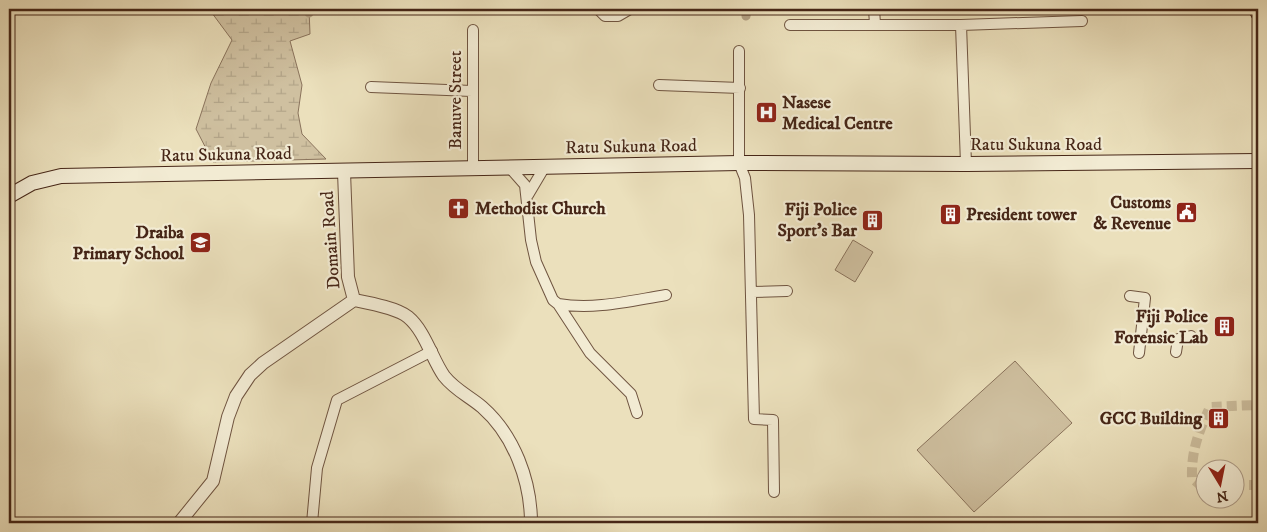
<svg xmlns="http://www.w3.org/2000/svg" width="1267" height="532" viewBox="0 0 1267 532" font-family="'IM FELL DW Pica',serif">
<defs>
<pattern id="wetland-marsh" width="20" height="14" patternUnits="userSpaceOnUse" patternTransform="scale(1.25)"><rect width="20" height="14" fill="#cfc0a0"/><path d="M1 5h8M5 5V1M11 12h8M15 12V8" fill="none" stroke="#b3a589"/></pattern>
</defs>
<rect width="100%" height="100%" fill="#ebe0bc"/>
<filter id="stains"><feTurbulence type="fractalNoise" baseFrequency=".004" numOctaves="4"/><feColorMatrix values="0 0 0 0 .2 0 0 0 0 .09 0 0 0 0 .02 0 0 0 .5 -.17"/></filter>
<radialGradient id="worn" r=".72"><stop offset=".6" stop-color="#630" stop-opacity="0"/><stop offset="1" stop-color="#630" stop-opacity=".3"/></radialGradient>
<path fill="url(#wetland-marsh)" stroke="#8a735c" d="M209,9H309L310,34L290,41L302,85L298,113L302,134L326,159L213,162L196,129L211,83L232,40Z"/>
<path fill="#cfc0a0" stroke="#8a735c" d="M853,240L873,252L855,282L835,270Z
M1015,361L1072,423L974,512L917,450Z"/>
<g fill="none" stroke-linecap="round" stroke-linejoin="round">
<path stroke="#b3a184" stroke-width="9" d="M309,9V13
M746,16L747,9"/>
<path stroke="#cabb9b" stroke-width="10" stroke-dasharray="10 5" stroke-linecap="butt" d="M1204,484H1199L1192,478C1191,451 1199,431 1210,407L1256,405
M1234,485H1258"/>
<defs>
<path id="minor" d="M598,9L605,16H618L630,9
M874,9L875,24
M790,25H961L1082,21
M961,25L966,164
M739,51V163L745,178L749,215L754,419L773,420L774,492
M659,85L740,88
M371,87L472,91
M510,168L525,185L531,240L536,262L553,300L558,304L590,353L631,394L637,413
M473,169V30
M528,195L544,168
M752,292L787,291
M1130,296L1145,298L1139,353
M558,304C595,310 629,301 666,295
M1176,352L1178,339L1191,336
M312,523L317,468L337,400L432,351"/>
<path id="tertiary" d="M344,172L348,277L354,300C369,303 397,308 408,317C425,331 432,359 444,376C455,390 469,396 482,407C514,435 531,481 531,523
M179,523L213,481L228,417L236,396L250,375L263,363L354,300"/>
<path id="secondary" d="M9,196L32,183L61,176L739,163L966,164L1258,161"/>
<path id="primary" d="M1257,9L1258,12"/>
</defs>
<use href="#minor" stroke="#6f5440" stroke-width="12"/>
<use href="#tertiary" stroke="#6f5440" stroke-width="14"/>
<use href="#secondary" stroke="#462617" stroke-width="16"/>
<use href="#primary" stroke="#462617" stroke-width="17"/>
<use href="#minor" stroke="#f2ebd3" stroke-width="10"/>
<use href="#tertiary" stroke="#f2ebd3" stroke-width="12"/>
<use href="#secondary" stroke="#f2ebd3" stroke-width="14"/>
<use href="#primary" stroke="#ebe0bc" stroke-width="15"/>
</g>
<defs>
<symbol id="hospital-square" viewBox="-11 -11 22 22"><rect x="-9" y="-9" width="18" height="18" rx="4" fill="#8f2418" stroke="#f2ebd3"/><path d="M-5-5h3v3.5h4V-5h3V5h-3V1.5h-4V5h-3Z" fill="#fff"/></symbol>
<symbol id="church-square" viewBox="-11 -11 22 22"><rect x="-9" y="-9" width="18" height="18" rx="4" fill="#8f2418" stroke="#f2ebd3"/><path d="M-1.2-6h2.4v3.5h3.3v2.4h-3.3V6h-2.4V-.1h-3.3v-2.4h3.3Z" fill="#fff"/></symbol>
<symbol id="civic-square" viewBox="-11 -11 22 22"><rect x="-9" y="-9" width="18" height="18" rx="4" fill="#8f2418" stroke="#f2ebd3"/><path d="M-.6-6.5H3V-4.5H.6V-3L4-1V1h2V6H-6V1h2V-1L-.6-3ZM-1.2 2.5V6h2.4V2.5Z" fill="#fff"/></symbol>
<symbol id="building-square" viewBox="-11 -11 22 22"><rect x="-9" y="-9" width="18" height="18" rx="4" fill="#8f2418" stroke="#f2ebd3"/><path d="M-4-6H4V6H1V3H-1V6H-4ZM-2.5-4.3h1.7v1.8h-1.7ZM.8-4.3h1.7v1.8H.8ZM-2.5-1h1.7V.8h-1.7ZM.8-1h1.7V.8H.8Z" fill="#fff"/></symbol>
<symbol id="school-square" viewBox="-11 -11 22 22"><rect x="-9" y="-9" width="18" height="18" rx="4" fill="#8f2418" stroke="#f2ebd3"/><path d="M0-5L7-2L0 1L-7-2ZM-4 1L0 2.5L4 1V4Q0 6-4 4Z" fill="#fff"/></symbol>
</defs>
<g fill-rule="evenodd">
<use href="#hospital-square" x="754" y="100" width="25" height="25"/>
<use href="#church-square" x="446" y="196" width="25" height="25"/>
<use href="#civic-square" x="1174" y="200" width="25" height="25"/>
<use href="#building-square" x="938" y="202" width="25" height="25"/>
<use href="#building-square" x="860" y="208" width="25" height="25"/>
<use href="#school-square" x="188" y="230" width="25" height="25"/>
<use href="#building-square" x="1212" y="314" width="25" height="25"/>
<use href="#building-square" x="1206" y="406" width="25" height="25"/>
</g>
<g text-anchor="middle" dominant-baseline="central" stroke-width="4.5" stroke-linejoin="round" paint-order="stroke">
<g font-size="18" fill="#462617" stroke="#f2ebd3">
<text transform="translate(456 100) rotate(-90)">Banuve Street</text>
<text x="1036" y="145">Ratu Sukuna Road</text>
<text transform="translate(631 147) rotate(-1)">Ratu Sukuna Road</text>
<text transform="translate(226 155) rotate(-1)">Ratu Sukuna Road</text>
<text transform="translate(331 240) rotate(-94)">Domain Road</text>
</g>
<g font-size="18" font-weight="bold" fill="#462617" stroke="#f2ebd3" text-anchor="end">
<text x="782" y="103" text-anchor="start">Nasese<tspan x="782" dy="21">Medical Centre</tspan></text>
<text x="1171" y="203">Customs<tspan x="1171" dy="21">&amp; Revenue</tspan></text>
<text x="475" y="209" text-anchor="start">Methodist Church</text>
<text x="857" y="210">Fiji Police<tspan x="857" dy="21">Sport's Bar</tspan></text>
<text x="966" y="215" text-anchor="start">President tower</text>
<text x="184" y="233">Draiba<tspan x="184" dy="21">Primary School</tspan></text>
<text x="1208" y="317">Fiji Police<tspan x="1208" dy="21">Forensic Lab</tspan></text>
<text x="1202" y="419">GCC Building</text>
</g>
</g>
<rect width="1267" height="532" fill="none" stroke="#ebe0bc" stroke-width="30"/>
<rect x="10" y="10" width="1247" height="512" fill="none" stroke="#462617" stroke-width="2.5"/>
<rect x="15" y="15" width="1237" height="502" fill="none" stroke="#462617"/>
<g transform="translate(1220 484) rotate(170)"><circle r="24" fill="#f2ebd3" stroke="#ad9c88"/>
<path d="M0-4L9 19L0 12L-9 19Z" fill="#8f2418"/>
<text y="-8" font-size="14" font-weight="bold" text-anchor="middle" fill="#462617">N</text>
</g>
<rect width="100%" height="100%" filter="url(#stains)"/>
<rect width="100%" height="100%" fill="url(#worn)"/>
</svg>
